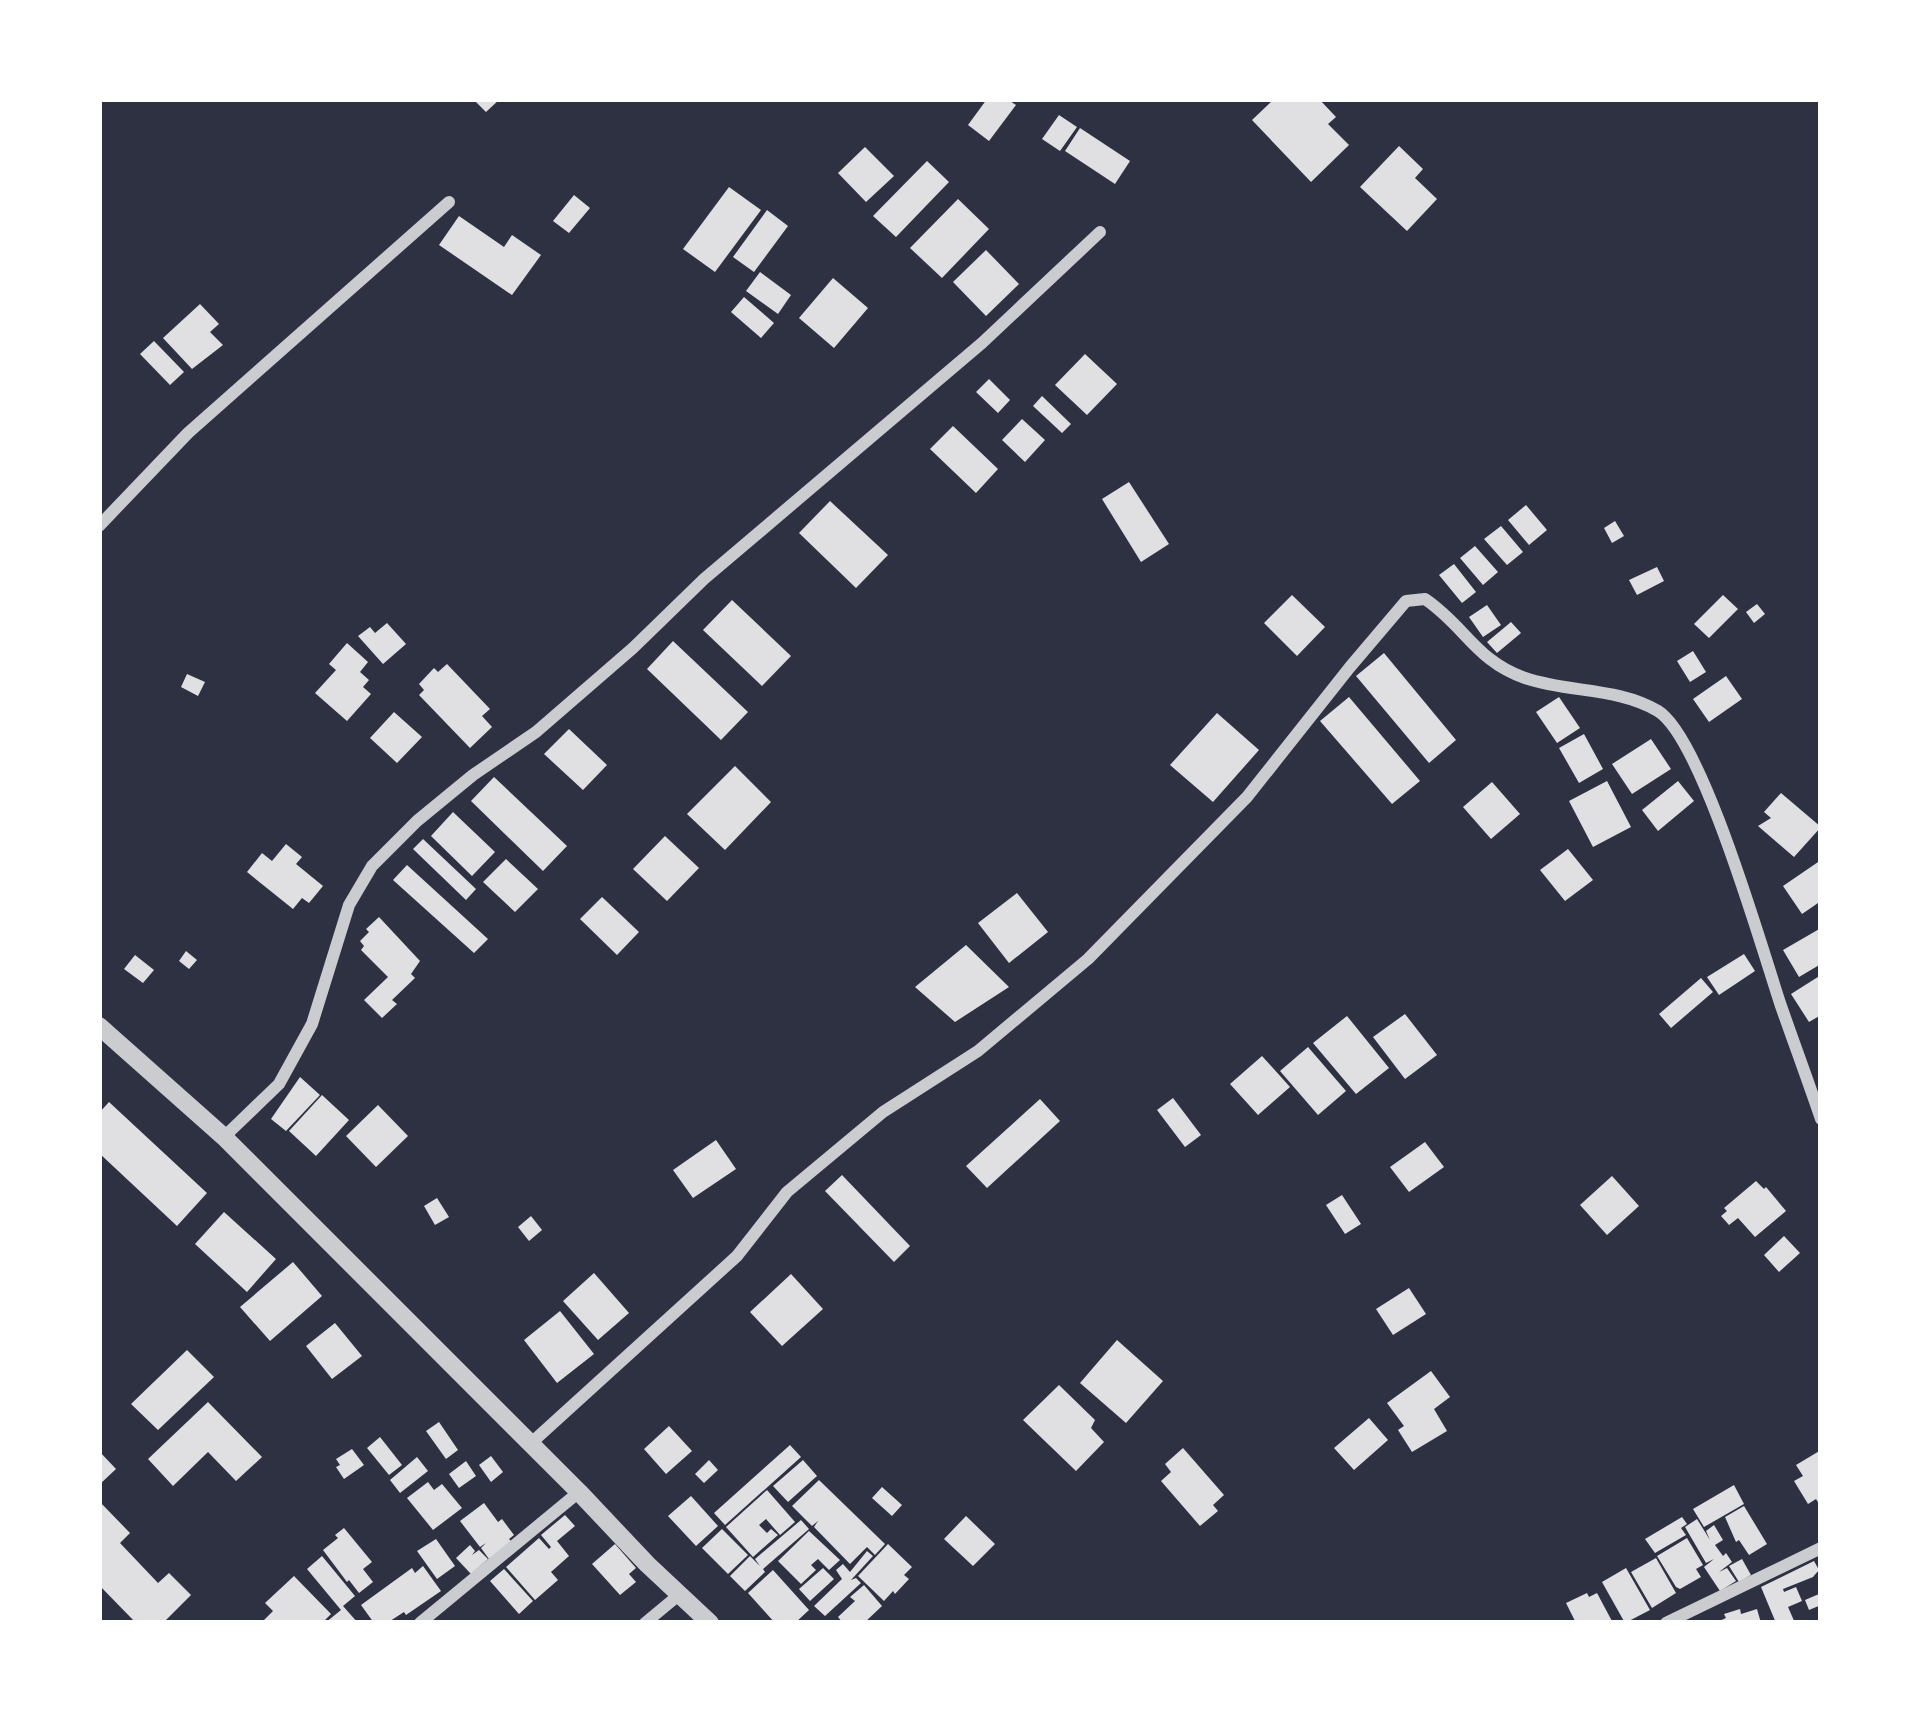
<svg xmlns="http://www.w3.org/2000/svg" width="1920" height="1722" viewBox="0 0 1920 1722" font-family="'Times New Roman',serif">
<rect width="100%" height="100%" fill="#2d3142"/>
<path fill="#e0e0e3" d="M473,99H500L486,112Z
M987,99H1007L1016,105L989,141L968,125Z
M1274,99H1319L1336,117L1328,124L1349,145L1311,182L1252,120Z
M1059,115L1077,127L1060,151L1042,139Z
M1080,128L1130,161L1115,184L1065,151Z
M1399,146L1423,169L1415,178L1437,199L1407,231L1360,187Z
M865,147L894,176L866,202L838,173Z
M927,161L949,182L896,237L873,216Z
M729,187L761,210L715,272L683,249Z
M574,195L590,208L569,233L553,221Z
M958,199L989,229L942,278L910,248Z
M767,210L788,226L754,272L733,257Z
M459,216L504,247L512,235L541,255L512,295L439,245Z
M986,250L1019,284L986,316L953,282Z
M760,272L791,295L778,314L746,291Z
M833,278L868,308L834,348L799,318Z
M744,297L774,323L761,338L731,312Z
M200,304L219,324L210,332L223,345L192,369L163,338Z
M154,341L184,372L170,385L140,354Z
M1085,354L1117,384L1087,415L1055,385Z
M989,379L1010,400L998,413L976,392Z
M1042,396L1071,424L1062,433L1033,406Z
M1022,419L1045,440L1025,462L1002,440Z
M953,426L998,469L976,493L930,449Z
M1129,482L1169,544L1141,562L1102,499Z
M830,501L888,555L856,588L799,533Z
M1526,505L1547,530L1529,545L1508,520Z
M1615,521L1624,536L1612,543L1604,528Z
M1501,526L1523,552L1507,565L1484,539Z
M1475,546L1498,572L1483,585L1460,558Z
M1454,564L1476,592L1462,603L1439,575Z
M1657,567L1664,581L1637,595L1629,580Z
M1292,595L1325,627L1297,656L1264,623Z
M1723,595L1738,609L1709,638L1694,624Z
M732,600L791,656L762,686L703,630Z
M1757,604L1765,614L1754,623L1746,612Z
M1487,605L1501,625L1483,637L1469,617Z
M1511,622L1521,633L1497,653L1487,642Z
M387,623L406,644L383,664L358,636L370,627L375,633Z
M673,641L748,712L721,740L647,669Z
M347,643L368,662L360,672L369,680L363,687L371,694L347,721L315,693L336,670L329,664Z
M1693,651L1706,672L1690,682L1677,661Z
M1384,653L1456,740L1429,763L1356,676Z
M447,664L490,709L482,716L492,727L470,748L419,695L424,690L419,684L434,668L438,672Z
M187,674L205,682L198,696L181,687Z
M1726,676L1742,699L1709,722L1693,699Z
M1349,697L1420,781L1392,804L1320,721Z
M1559,697L1580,728L1557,743L1536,712Z
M394,712L422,737L397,763L370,738Z
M1217,713L1259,750L1213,802L1170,765Z
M569,729L607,765L583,790L544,754Z
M1584,734L1603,769L1579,783L1559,748Z
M1651,739L1671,769L1632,794L1612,764Z
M735,766L771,802L725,850L687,814Z
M494,777L567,846L543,871L471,801Z
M1607,781L1631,827L1593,847L1569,801Z
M1678,781L1694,801L1658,831L1642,810Z
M1492,782L1520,814L1491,839L1463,807Z
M1781,793L1821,827L1794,857L1758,826L1771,818L1764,812Z
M453,812L495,852L472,876L431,836Z
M665,836L699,868L667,901L633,869Z
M423,839L476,889L466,900L413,849Z
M286,844L302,857L296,864L323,886L309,903L302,898L293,909L247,872L262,853L272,861Z
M1568,849L1593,880L1565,901L1540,870Z
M506,859L538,889L515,912L483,882Z
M1821,860V901L1802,914L1783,886Z
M407,865L488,939L474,953L393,880Z
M1017,893L1048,932L1009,963L978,923Z
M602,897L639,932L617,955L580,919Z
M379,917L420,961L411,974L415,978L392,1000L397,1004L382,1018L364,1000L388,977L361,950L364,946L360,941L369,932L366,929Z
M1821,928V964L1799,977L1783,950Z
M966,945L1009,987L955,1022L915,987Z
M186,951L197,960L189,969L179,961Z
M1744,954L1755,971L1719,995L1707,977Z
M135,955L154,970L143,983L124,969Z
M1821,975V1015L1809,1022L1791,994Z
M1701,978L1713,992L1671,1028L1659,1014Z
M1405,1014L1437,1055L1405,1079L1373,1037Z
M1347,1016L1389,1068L1356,1094L1313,1043Z
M1308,1047L1346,1091L1318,1115L1280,1071Z
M1262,1056L1290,1087L1258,1115L1230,1084Z
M300,1077L320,1095L286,1131L271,1119Z
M322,1095L349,1120L316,1156L289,1131Z
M1173,1098L1201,1135L1185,1147L1157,1110Z
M1040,1099L1060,1121L987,1188L966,1166Z
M109,1102L207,1193L177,1226L99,1153V1113Z
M378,1105L408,1136L376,1167L346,1136Z
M716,1140L736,1169L693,1198L673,1170Z
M1425,1142L1444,1167L1409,1192L1390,1167Z
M842,1175L910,1246L894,1262L825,1191Z
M1612,1176L1639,1206L1607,1235L1580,1205Z
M1756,1181L1764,1189L1766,1187L1786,1211L1755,1237L1738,1218L1729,1225L1721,1216L1727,1211L1724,1208Z
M1342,1195L1361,1224L1345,1234L1326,1205Z
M437,1198L449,1217L435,1225L424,1206Z
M224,1212L276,1259L247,1292L195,1244Z
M531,1216L542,1230L529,1241L518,1227Z
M1784,1236L1800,1253L1779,1272L1764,1255Z
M293,1262L322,1296L270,1341L240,1307Z
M594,1273L629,1313L598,1340L563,1301Z
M791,1274L823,1309L782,1346L750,1312Z
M1409,1288L1426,1314L1393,1335L1376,1309Z
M560,1311L594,1354L557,1383L524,1340Z
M335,1323L362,1356L332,1379L306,1346Z
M1117,1340L1163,1381L1126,1423L1080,1383Z
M187,1350L214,1377L158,1430L131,1404Z
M1431,1371L1450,1397L1434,1409L1447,1431L1412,1452L1398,1430L1404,1426L1387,1403Z
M1059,1385L1095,1420L1091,1428L1104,1442L1076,1471L1023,1420Z
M208,1402L262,1457L236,1481L208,1452L173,1486L148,1459Z
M1369,1418L1388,1440L1354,1470L1334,1448Z
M439,1422L458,1450L446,1459L426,1431Z
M669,1426L692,1451L666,1474L644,1449Z
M380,1437L402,1465L389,1475L367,1448Z
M790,1445L801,1457L725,1525L714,1513Z
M1183,1448L1224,1495L1213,1505L1218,1511L1200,1526L1161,1481L1171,1472L1165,1464Z
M352,1449L364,1465L344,1479L336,1467L340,1465L336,1459Z
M1821,1450V1507L1816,1499L1808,1504L1794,1481L1803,1476L1796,1465Z
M99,1451L116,1469L99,1485Z
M491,1456L503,1472L491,1482L479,1465Z
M417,1457L428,1471L400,1493L390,1480Z
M709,1460L718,1470L704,1483L695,1474Z
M803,1460L817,1476L788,1502L773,1486Z
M466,1461L476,1476L459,1488L449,1474Z
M819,1480L885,1544L875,1555L867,1547L850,1564L814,1527L818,1521L812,1526L792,1506Z
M428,1482L434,1490L442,1484L462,1508L433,1530L407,1498Z
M1734,1485L1744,1504L1704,1527L1693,1509Z
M882,1487L902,1505L892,1516L872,1498Z
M767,1490L795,1522L780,1535L766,1519L759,1525L767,1533L771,1529L778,1535L753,1557L726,1527Z
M691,1496L718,1526L696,1546L668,1516Z
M99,1501L130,1533L120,1543L158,1583L169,1573L191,1595L163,1623H136L99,1585Z
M484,1503L498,1522L502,1519L514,1535L509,1539L512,1542L489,1559L481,1548L486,1543L480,1547L460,1521Z
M1744,1506L1767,1544L1749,1555L1739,1540L1736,1542L1725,1517Z
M565,1515L575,1526L557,1541L569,1556L551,1572L558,1580L535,1600L506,1567L539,1538L549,1549L551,1547L541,1535Z
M966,1516L995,1544L973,1566L944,1539Z
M1682,1517L1687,1524L1681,1528L1686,1535L1655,1553L1645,1539Z
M1697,1519L1710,1540L1706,1531L1714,1525L1723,1540L1715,1545L1723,1556L1726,1553L1732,1562L1719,1572L1727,1568L1736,1581L1720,1591L1704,1567L1714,1559L1706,1563L1685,1527Z
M801,1520L809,1529L763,1569L765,1572L745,1591L730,1576L750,1556L760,1566L755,1559Z
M344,1528L372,1562L363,1569L373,1582L359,1593L349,1580L347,1582L323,1550L338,1538L335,1535Z
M722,1529L748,1555L728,1574L702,1548Z
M809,1531L840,1560L829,1570L818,1559L811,1565L816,1570L801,1584L778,1561Z
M1687,1538L1703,1565L1696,1569L1701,1577L1680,1589L1676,1587L1657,1556Z
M436,1539L455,1566L437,1579L417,1551Z
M615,1544L636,1568L629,1574L636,1582L620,1595L592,1564Z
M888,1544L912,1567L904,1575L909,1579L895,1594L893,1591L884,1601L858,1576Z
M470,1545L475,1551L472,1555L479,1550L488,1559L471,1574L456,1558Z
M867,1551L873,1556L851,1580L856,1578L861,1583L825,1616L814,1606L842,1579L836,1570L843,1564L850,1572Z
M322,1556L355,1596L343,1606L358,1623H325L341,1610L307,1569Z
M1656,1558L1676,1593L1652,1608L1631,1572Z
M1742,1559L1751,1575L1739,1582L1729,1566Z
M1814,1561L1819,1570L1813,1577L1783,1589L1784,1592L1796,1587L1802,1601L1788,1607L1795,1623H1776L1761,1587Z
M423,1566L441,1591L406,1615L404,1612L387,1623H374L361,1605L412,1568L415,1573Z
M823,1568L834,1579L810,1601L799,1589Z
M1626,1568L1650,1610L1625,1623L1602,1582Z
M504,1569L533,1601L519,1614L490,1581Z
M773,1570L809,1610L795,1623H775L748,1593Z
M294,1576L331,1614L322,1623H261L273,1611L265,1603Z
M864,1585L882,1606L864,1623H843L838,1617L855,1601L850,1597Z
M1587,1593L1589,1597L1597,1593L1613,1623H1576L1566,1603Z
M1819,1594L1821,1605L1809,1610L1805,1600Z
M1740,1609L1741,1614L1757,1609L1761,1623H1715L1726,1618L1724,1614Z"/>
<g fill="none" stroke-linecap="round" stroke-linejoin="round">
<path stroke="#caccd0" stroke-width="12" d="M99,526L188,433L449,202
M224,1137L279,1084L312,1024L349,905L372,866L417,821L473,775L536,732L633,648L704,579L982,343L1100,232
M529,1445L737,1256L787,1192L883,1112L978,1051L1088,959L1247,797L1350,667L1406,601L1425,599C1465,626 1476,661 1525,678C1568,693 1618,687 1658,711C1702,738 1762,949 1781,1006C1794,1043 1808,1081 1821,1119
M420,1623L579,1492
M645,1623L680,1594
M1666,1623L1821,1548"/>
<path stroke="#caccd0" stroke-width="18" d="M99,1026L224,1137L579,1492L647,1564L710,1623"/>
</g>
<rect width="1920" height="1722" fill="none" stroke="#ffffff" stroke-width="204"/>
</svg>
